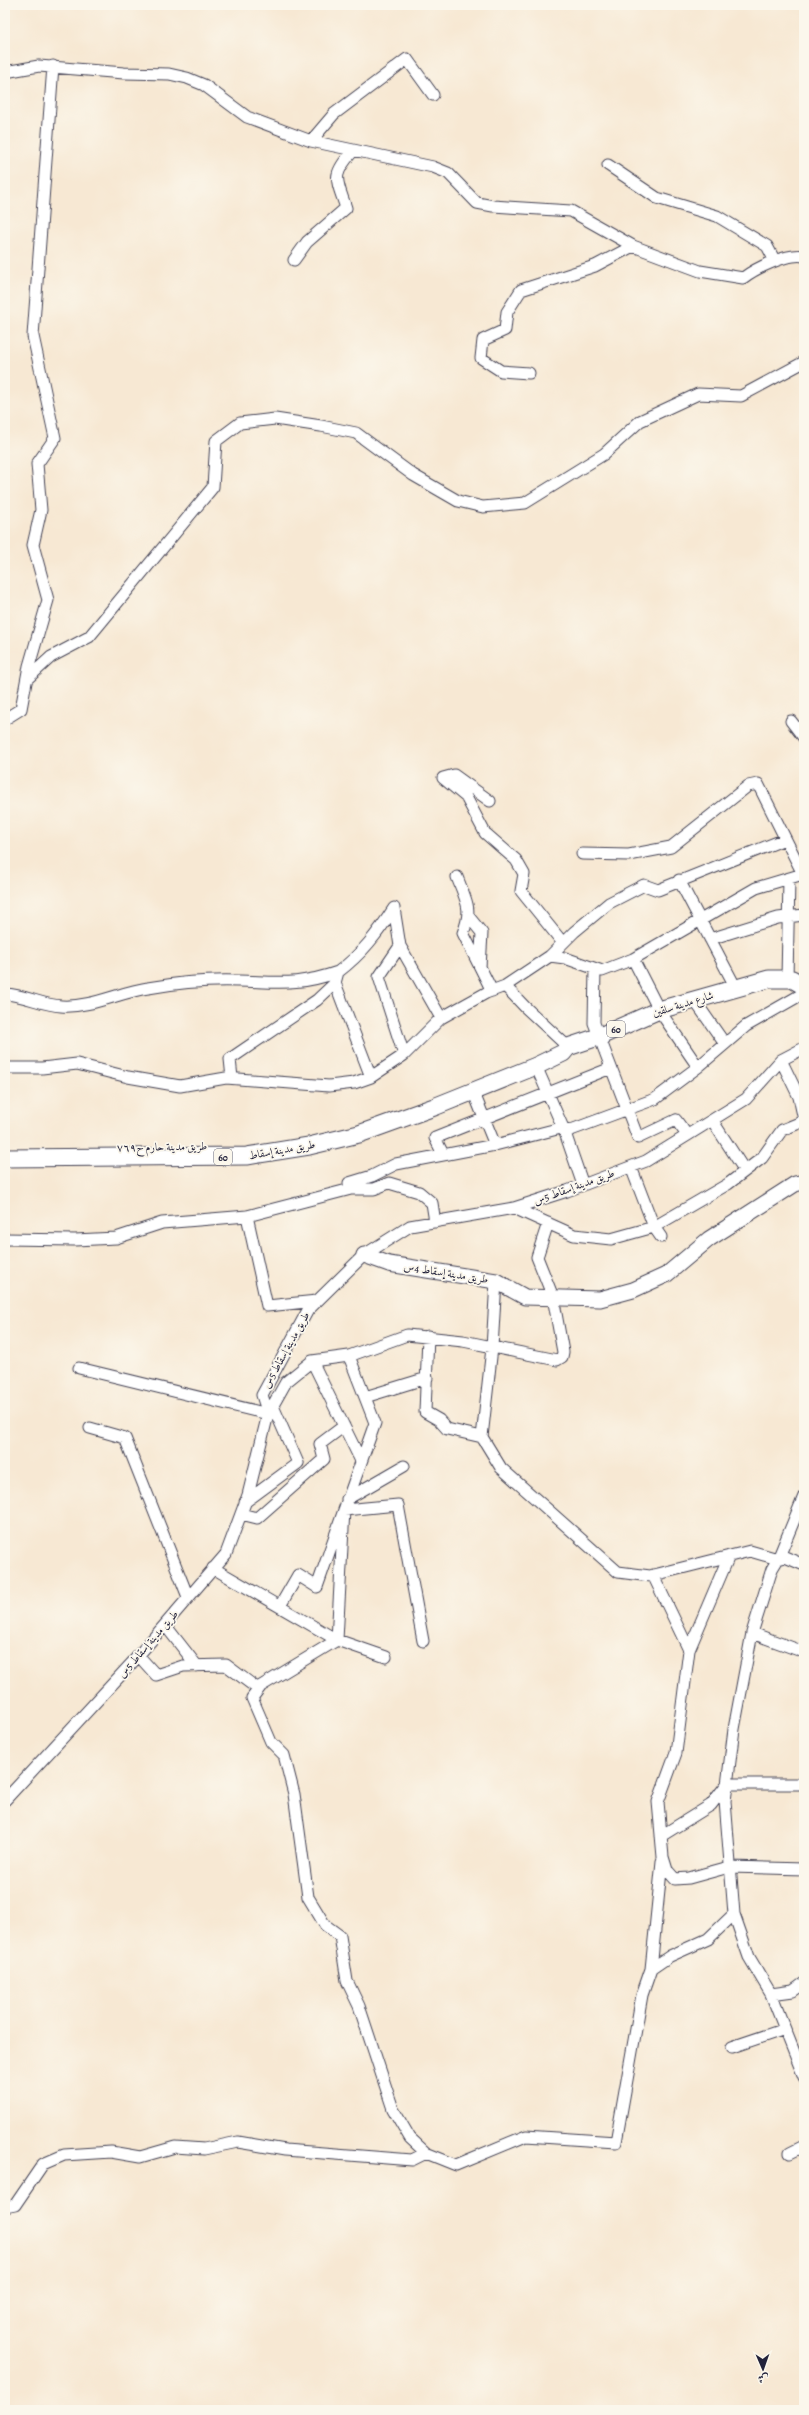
<svg xmlns="http://www.w3.org/2000/svg" width="809" height="2415" viewBox="0 0 809 2415" font-family="Alegreya,Amiri,serif">
<rect width="100%" height="100%" fill="#fbf7ec"/>
<filter id="ink" filterUnits="userSpaceOnUse"><feTurbulence type="fractalNoise" baseFrequency=".025" numOctaves="2"/><feDisplacementMap in="SourceGraphic" scale="8" xChannelSelector="R" yChannelSelector="G"/><feConvolveMatrix kernelMatrix="1 2 1 2 8 2 1 2 1" color-interpolation-filters="sRGB"/></filter>
<filter id="wash" filterUnits="userSpaceOnUse"><feTurbulence type="fractalNoise" baseFrequency=".012" numOctaves="4" result="noise"/><feDisplacementMap in="SourceGraphic" scale="16" xChannelSelector="R" yChannelSelector="G"/><feGaussianBlur stdDeviation="0.9" result="paint"/><feColorMatrix in="noise" values="0 0 0 0 0 0 0 0 0 0 0 0 0 0 0 0 0 1.4 0 .05"/><feComposite in="paint" operator="in"/></filter>
<g filter="url(#wash)">
<rect width="100%" height="100%" fill="#f7e8d3"/>
</g>
<g filter="url(#ink)">
<g fill="none" stroke-linecap="round" stroke-linejoin="round">
<defs>
<path id="street" d="M5,72L39,66L124,73L169,74L187,78L204,85L247,117L311,141L433,167L448,173L477,203L493,206L571,211L633,246L700,271L743,278C756,268 787,253 804,256
M311,141L334,114L407,59L433,95
M608,165L657,198L717,216L767,246L775,261
M294,260L307,242L346,208C336,178 331,176 353,151
M529,373L501,371L481,358L483,340L505,330L507,312L521,290L595,266L633,246
M27,679L51,657L89,637L213,487L216,441L240,423L275,419L321,426L356,433L413,475L458,501L483,507L525,503L604,454L640,421L698,394L741,396L804,362
M5,719L21,709L29,666L48,600L33,545L41,510L37,464L55,438L33,336L53,66
M791,721L804,738
M490,801L454,775L443,778L466,797L485,833L516,860L524,874L521,891L563,943
M457,877C466,901 473,908 463,933L492,991
M679,880L736,988
M469,917L482,933L480,967
M710,939L778,918L804,915
M400,946L441,1018
M550,956L574,932L609,903L644,885L658,890L785,839
M633,959L659,1010L698,1067
M595,969L594,1023L638,1138L676,1120L687,1135
M787,979L789,879
M335,983L371,1077
M505,986L525,1007L568,1047
M5,994C25,995 42,1005 61,1006C90,1008 120,992 148,988C176,983 210,980 239,981C279,982 298,986 338,972
M695,1001L725,1044
M781,1060L799,1097L804,1120
M536,1066L564,1130L583,1185
M5,1068H42L77,1064L128,1077L180,1086L226,1078L329,1086L354,1083L371,1077L404,1055L441,1018L486,993L505,986L550,956L565,958L602,971L633,959L756,888L803,874L758,784L748,786L671,847L629,855L582,854
M232,1078L230,1059L317,1000L335,983L338,972C362,954 378,933 394,908L400,946L379,977L404,1055
M473,1091L495,1145
M712,1120L745,1171
M443,1154L435,1138L611,1068
M631,1167L654,1227L661,1237
M351,1189L349,1183L372,1176L396,1164L495,1145L561,1128L571,1130L655,1099L698,1067L746,1026L804,993
M514,1208L574,1235L611,1239L654,1227L728,1184L762,1158L782,1130L804,1121
M247,1216L267,1306L317,1301
M5,1239L75,1240L116,1238L162,1223L247,1216L351,1189H374L389,1183L419,1192L432,1203L435,1222
M496,1281L492,1348L482,1437L501,1468L618,1572L650,1576L750,1551L778,1559L804,1496
M428,1336L425,1412L439,1420L447,1429L482,1437
M349,1356L375,1423L344,1510L337,1640L261,1686L252,1698L271,1742L284,1755L294,1794L308,1897L325,1925L340,1936L347,1981L359,2006L393,2109L410,2138L426,2153
M312,1361L361,1461
M79,1368L268,1414L286,1382L312,1361L349,1356L407,1335L463,1341L557,1360L562,1357L563,1352L553,1297L537,1257L548,1223
M365,1397L427,1378
M90,1428L125,1438L188,1597
M347,1499L404,1466
M245,1502L298,1463L273,1406
M241,1514L257,1518L324,1459L320,1444L344,1426
M729,1556L689,1650L676,1753L658,1802L663,1857L667,1870L675,1879L689,1878L729,1867L804,1869
M804,1565L785,1557L778,1559L772,1569L752,1633L734,1729L725,1801L734,1914L749,1957L771,1994L793,1991L804,1983
M213,1568L337,1640L386,1657
M653,1575L689,1650
M280,1606L298,1575L317,1587L344,1510L398,1505L423,1641
M165,1625L197,1666
M752,1633L804,1652
M138,1655L156,1675L183,1666L226,1665L258,1689
M5,1800L131,1664L226,1554L248,1495L268,1414L262,1395L308,1310L364,1255L410,1226L514,1208L567,1191L646,1161L746,1099L781,1060L804,1048
M661,1836L711,1805L727,1784H804
M651,1969L662,1861
M771,1994L804,2077
M732,2047L785,2029
M790,2153L804,2146
M5,2207L15,2205L43,2164L64,2155L111,2152L140,2157L175,2147L204,2149L238,2142L285,2150L412,2160L426,2153L456,2165L526,2136L616,2142L642,1995L651,1969L670,1956L708,1939L734,1914"/>
<path id="secondary" d="M364,1255L389,1264L496,1281L525,1297L600,1299L633,1290L666,1275L709,1239L795,1184L804,1182"/>
<path id="primary" d="M5,1158L247,1156L309,1146L359,1134L434,1107L536,1066L563,1053L568,1047L598,1037L659,1010L769,979H792L804,986"/>
</defs>
<use href="#street" stroke="#424052" stroke-width="13"/>
<use href="#secondary" stroke="#424052" stroke-width="17"/>
<use href="#primary" stroke="#424052" stroke-width="19"/>
<use href="#street" stroke="#fff" stroke-width="11"/>
<use href="#secondary" stroke="#fff" stroke-width="15"/>
<use href="#primary" stroke="#fff" stroke-width="17"/>
</g>
</g>
<g text-anchor="middle" dominant-baseline="central" stroke-width="3.5" stroke-linejoin="round" paint-order="stroke">
<g fill="#fbf7ec" stroke="#636270" stroke-width="1">
<rect x="607" y="1021" width="18" height="16" rx="3"/>
<rect x="214" y="1149" width="18" height="16" rx="3"/>
</g>
<g font-size="10" font-weight="bold" fill="#22223b">
<text x="616" y="1029">60</text>
<text x="223" y="1157">60</text>
</g>
<g font-size="11" fill="#22223b" stroke="#fbf7ec">
<text transform="translate(683 1004) rotate(-17)">شارع مدينة سلقين</text>
<text transform="translate(162 1147) rotate(-1)">طريق مدينة حارم ح٧٦٩</text>
<text transform="translate(282 1150) rotate(-10)">طريق مدينة إسقاط</text>
<text transform="translate(574 1187) rotate(-20)">طريق مدينة إسقاط 5س</text>
<text transform="translate(446 1273) rotate(9)">طريق مدينة إسقاط 4س</text>
<text transform="translate(286 1350) rotate(-61)">طريق مدينة إسقاط 5س</text>
<text transform="translate(148 1644) rotate(-49)">طريق مدينة إسقاط 5س</text>
</g>
</g>
<rect width="809" height="2415" fill="none" stroke="#fbf7ec" stroke-width="20"/>
<g transform="translate(763 2369) rotate(178)" stroke="#fbf7ec" stroke-width="3" paint-order="stroke">
<path d="M0-3L7 15L0 10L-7 15Z" fill="#22223b"/>
<text y="-6" font-size="11" font-weight="bold" text-anchor="middle" fill="#22223b">ش</text>
</g>
</svg>
